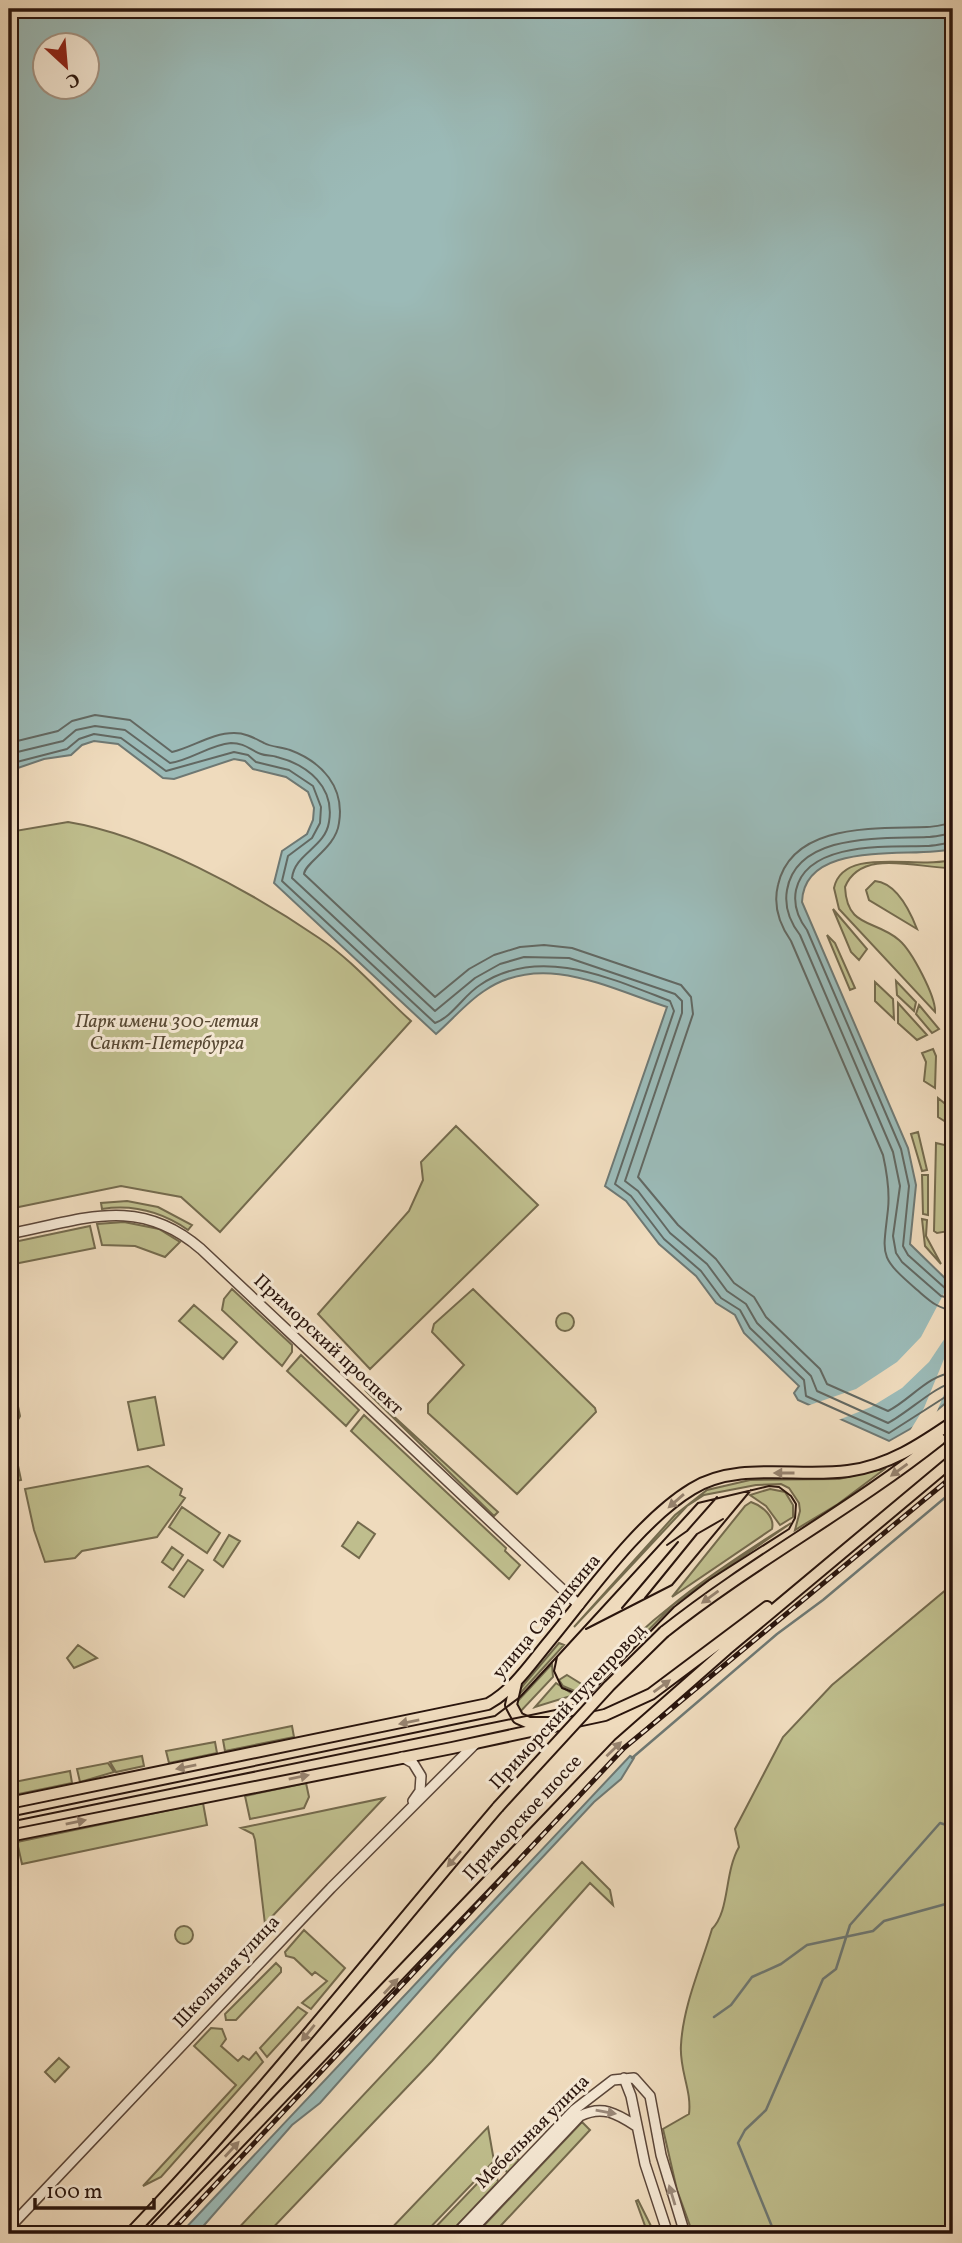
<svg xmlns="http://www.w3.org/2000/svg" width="962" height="2243" viewBox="0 0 962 2243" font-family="Vollkorn,serif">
<rect width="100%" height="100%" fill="#efdbbd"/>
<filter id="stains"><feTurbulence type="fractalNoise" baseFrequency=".00286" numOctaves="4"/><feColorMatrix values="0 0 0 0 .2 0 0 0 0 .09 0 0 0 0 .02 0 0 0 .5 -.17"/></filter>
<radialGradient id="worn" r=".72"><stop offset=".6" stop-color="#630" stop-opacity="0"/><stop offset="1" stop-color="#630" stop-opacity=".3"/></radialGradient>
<path fill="#bfbe8d" stroke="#746a4d" stroke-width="2" d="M68,822C148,835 252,892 319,938C352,960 381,994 411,1021L220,1232L181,1197L121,1186L9,1209V832Z
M953,859V867L950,868C917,868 861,848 845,887C847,929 875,919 899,940C912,951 936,997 935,1012L839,909L834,888C843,844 923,871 953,859Z
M875,881C896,883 910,911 917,929L869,900L866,890Z
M833,909L867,949L859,960L851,952Z
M827,935L835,943L855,988L850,990Z
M896,981L916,1002L914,1011L897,995Z
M875,982L893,999L894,1019L875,1001Z
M898,1003L927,1035L917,1040L898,1023Z
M919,1005L939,1029L932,1033L916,1014Z
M933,1049L936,1056L935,1088L924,1081L926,1062L922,1053Z
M938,1098L949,1107V1124L938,1117Z
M456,1126L538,1205L370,1369L318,1314L409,1211L423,1180L421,1162Z
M918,1132L927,1170L922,1171L911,1134Z
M936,1143L949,1146L945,1203L949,1231L937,1233L934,1231Z
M922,1175H928V1215L923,1214Z
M127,1201L158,1207L192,1225L188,1230C162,1212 134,1204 102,1209L101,1203Z
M922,1219L927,1220L926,1236L941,1264L925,1246Z
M124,1222L159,1229L180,1242L165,1257L135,1246L102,1245L97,1224Z
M90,1226L95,1248L9,1265V1243Z
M232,1289L292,1345V1352L282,1366L222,1310L224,1299Z
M473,1289L595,1408L596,1412L517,1494L428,1413V1404L464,1365L432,1332L434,1324Z
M194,1305L237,1342L223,1359L179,1321Z
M556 1322a9 9 0 1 1 18 0a9 9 0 1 1-18 0Z
M301,1355L359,1410L346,1426L287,1371Z
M365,1390L498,1512L494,1516Z
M15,1392L20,1416L15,1425L17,1436L9,1438V1393Z
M155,1397L164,1445L138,1450L128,1402Z
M364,1415L506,1548L505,1551L520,1565L509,1579L351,1431Z
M16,1456L21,1480L16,1481L9,1472V1458Z
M148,1466L182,1489L180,1495L185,1498L157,1537L82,1551L75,1558L45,1562L34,1530L25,1489Z
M886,1468L838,1504L795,1530L800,1511L799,1503L789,1488L781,1484L756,1485L704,1495L687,1506L574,1627L675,1515L707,1490L750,1480L839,1479Z
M770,1489L785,1492L793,1505V1517L780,1525L766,1506L750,1495Z
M751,1502C763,1506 775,1517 772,1529L672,1597L745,1506Z
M182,1507L220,1533L207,1553L169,1527Z
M358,1522L375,1534L359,1558L342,1546Z
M791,1523L673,1605L594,1686L582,1691C646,1618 710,1574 791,1523Z
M229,1535L240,1541L223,1567L214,1560Z
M172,1547L183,1555L173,1570L162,1562Z
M188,1560L203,1570L184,1597L169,1587Z
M953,1584V2234H693L677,2190L663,2129L689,2114C692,2090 679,2070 681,2045C683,2006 701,1966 712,1929C730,1911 724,1873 739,1847L735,1829L783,1737L832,1685Z
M559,1643L564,1645L515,1699L520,1689Z
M78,1645L97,1658L74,1668L67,1658Z
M552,1664L553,1677L519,1713L515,1704Z
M567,1675L583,1685L577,1692L563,1686L559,1680Z
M556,1683L574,1695L535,1707Z
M292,1726L294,1737L225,1751L223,1740Z
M215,1742L217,1753L169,1763L166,1751Z
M142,1756L144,1766L116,1772L110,1762Z
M108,1763L114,1772L80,1782L77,1769Z
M70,1771L72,1783L9,1796V1783Z
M306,1783L309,1797L304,1808L250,1819L245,1796Z
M384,1798L265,1924L255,1840L253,1834L241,1828Z
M203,1803L207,1825L22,1864L17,1842Z
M582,1862L610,1890L613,1905L590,1883L432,2061L267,2234H233Z
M175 1935a9 9 0 1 1 18 0a9 9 0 1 1-18 0Z
M304,1930L345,1968L311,2009L302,2003L327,1981L315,1972L312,1975L294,1958L286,1956L285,1952Z
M276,1963L281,1968V1972L236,2020H226L225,2014Z
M298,2007L307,2013L267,2057L260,2048Z
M211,2028L222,2029L226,2039L221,2046L238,2061L243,2056L249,2060L256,2052L263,2062L161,2177L143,2186L236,2085L194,2046Z
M59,2058L69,2067L55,2082L45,2072Z
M582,2122L590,2130L493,2234H476Z
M488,2127L494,2161L424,2234H386Z
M509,2151L519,2160L507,2173L502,2158Z
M494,2166L498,2182L449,2234H429Z
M638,2200L655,2234H648L636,2201Z"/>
<path fill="#9bbab7" stroke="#6e7873" stroke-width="2" fill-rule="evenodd" d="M9,9H953V849C912,859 804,838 802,902L908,1148L916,1185L910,1244L953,1286V1397L924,1421L889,1441L798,1400L794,1393L799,1386L744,1333L735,1315L716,1303L696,1276L659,1244L626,1201L605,1186L667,1007C608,988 542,951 484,991C467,1002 452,1020 436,1034L274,883L282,851L307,834L313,820L314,808L308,792L286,777L253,769L245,761L234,759L174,779L163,778L118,744L94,741L82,745L71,755L44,759L9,771ZM46,46H88V88H46Z
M630,1756L634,1758L621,1779L594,1802L455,1951L320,2103L292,2125L199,2231L196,2234H180Z"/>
<path fill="#efdbbd" d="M951,1280L953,1326L929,1362L902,1388L871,1407L836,1421L804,1407L856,1389L897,1362L921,1337Z
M953,1337V1373L935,1416L908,1434L924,1408Z"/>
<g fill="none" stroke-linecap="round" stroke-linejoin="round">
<path stroke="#626862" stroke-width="2" d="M9,743L58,731L72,721L95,715L130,720L172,752C193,747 212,733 234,733C246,733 254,738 264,743C271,747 282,747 290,750C322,762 345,787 339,823C336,848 305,862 304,874L435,997L469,969L494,955L520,947L544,945L572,948L681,985L691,997L693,1014L638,1177L678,1225L716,1259L734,1283L754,1297L766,1317L820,1369L827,1384L888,1411C909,1401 929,1374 953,1373
M9,754L63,741L76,730L95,726L125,730L170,763C191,760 209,745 231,743C245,743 250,750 261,754C266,756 272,755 277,757C308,765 335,787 329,822C325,848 295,853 292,878L435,1011L475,978L500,964L524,957L569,958L675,994L682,1001V1013L625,1181L638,1191L670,1233L707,1264L727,1291L746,1304L757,1323L811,1376L817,1391L888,1423C906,1414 938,1384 953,1383
M9,764L67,749L79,739L94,734L121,738L166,771L234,752L248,755L256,762L289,770L313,786L321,807L320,823L312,838L288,856L282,881L435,1023C452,1017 464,995 480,985C539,945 610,978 670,1001L674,1011L615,1184L631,1196L664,1239L701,1271L721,1298L740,1310L750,1328L804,1380L806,1396L889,1433L953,1392
M953,823C944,824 936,827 927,827C877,829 792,822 778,885C773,905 779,924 791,941L883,1155C887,1173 890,1190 888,1209C883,1256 878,1256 916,1289C928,1299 937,1309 953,1310
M953,834C944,834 936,837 927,837C884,839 797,832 787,890C784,907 790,922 800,935L893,1152L900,1186L893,1236L896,1253L902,1262L941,1296L953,1299
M953,843C944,843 935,846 926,846C889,847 807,841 796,890C793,905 798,918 807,930L901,1149L909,1186L903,1246L908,1255L946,1289L953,1291"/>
<path stroke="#6e7873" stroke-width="2.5" d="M632,1758L777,1634L823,1600L953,1491
M714,2017L731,2005L752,1977L781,1964L807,1945L873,1931L884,1921L953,1902
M775,2234L738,2143L745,2130L766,2110L823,1979L836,1969L850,1925L940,1823L953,1827"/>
<defs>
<path id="minor" d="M9,1234C82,1220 138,1194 201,1249L579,1605
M402,1757L413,1763L421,1776L420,1791L413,1801
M624,2078L631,2096L645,2164L668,2234
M9,2228L331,1888L475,1744
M456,2234L574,2110L613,2080L634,2078L650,2096L661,2155L685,2234
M468,2234L580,2116C602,2105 616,2113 636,2126"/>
<path id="major" d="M664,1632C752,1562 852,1509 940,1439
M516,1683L511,1705L518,1718L529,1723H550
M9,1803L488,1704C513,1690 529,1666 547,1644C587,1596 639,1521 692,1489C737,1461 798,1478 848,1471C888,1466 921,1444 953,1422
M9,1836L452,1748L605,1715L651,1694L767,1607
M130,2234C260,2098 376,1950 498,1807
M151,2234L619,1744L727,1649L953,1460"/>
</defs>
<use href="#minor" stroke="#5b4639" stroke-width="12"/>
<use href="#major" stroke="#2a150d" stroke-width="14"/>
<use href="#minor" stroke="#f5e8d4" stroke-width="9"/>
<use href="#major" stroke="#efdbbd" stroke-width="10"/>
<path stroke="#2a150d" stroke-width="2" d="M667,1545L687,1531L717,1497
M645,1598L697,1534L723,1519
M622,1608L678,1542
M586,1629L672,1585L751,1490
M557,1657L554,1671L562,1688L578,1694L592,1690
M9,1817L495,1716L520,1697L698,1503L769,1486L779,1487L791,1496L796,1504L795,1518L789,1529L709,1580L674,1607L585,1699L570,1707L9,1822"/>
<defs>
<path id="rail" d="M169,2234L624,1748L953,1476"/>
</defs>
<use href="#rail" stroke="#2a150d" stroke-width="5"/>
<use href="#rail" stroke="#f5e8d4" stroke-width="2.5" stroke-dasharray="8" stroke-linecap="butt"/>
<defs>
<path id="major-bridge" d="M498,1807L609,1686L664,1632"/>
</defs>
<use href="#major-bridge" stroke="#2a150d" stroke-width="14" stroke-linecap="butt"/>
<use href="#major-bridge" stroke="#efdbbd" stroke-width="10"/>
</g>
<defs><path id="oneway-solid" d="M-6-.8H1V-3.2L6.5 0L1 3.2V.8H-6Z" transform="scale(1.75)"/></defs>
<g fill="#96826e">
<use href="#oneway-solid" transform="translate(899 1470) rotate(144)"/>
<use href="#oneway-solid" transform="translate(784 1473) rotate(180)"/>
<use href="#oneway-solid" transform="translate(676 1501) rotate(139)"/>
<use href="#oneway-solid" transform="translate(710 1597) rotate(144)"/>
<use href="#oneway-solid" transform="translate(662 1686) rotate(-36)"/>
<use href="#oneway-solid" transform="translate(409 1722) rotate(169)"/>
<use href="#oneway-solid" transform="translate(614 1749) rotate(-44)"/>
<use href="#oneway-solid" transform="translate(186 1767) rotate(169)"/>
<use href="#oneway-solid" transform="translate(299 1777) rotate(-11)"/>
<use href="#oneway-solid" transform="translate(76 1822) rotate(-11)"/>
<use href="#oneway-solid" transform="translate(454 1859) rotate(131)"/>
<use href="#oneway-solid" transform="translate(391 1986) rotate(-47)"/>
<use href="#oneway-solid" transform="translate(308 2033) rotate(129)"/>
<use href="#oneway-solid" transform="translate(232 2149) rotate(-47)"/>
</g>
<g fill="#9a897a">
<use href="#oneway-solid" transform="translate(606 2112) rotate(10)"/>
<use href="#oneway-solid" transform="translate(672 2195) rotate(-107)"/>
</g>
<g text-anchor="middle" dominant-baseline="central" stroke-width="6" stroke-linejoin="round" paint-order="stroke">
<g font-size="19" font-style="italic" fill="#574833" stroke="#f5e8d4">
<text x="167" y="1022">Парк имени 300-летия<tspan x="167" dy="22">Санкт-Петербурга</tspan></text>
</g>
<g font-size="19" fill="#2a150d" stroke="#f5e8d4">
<text transform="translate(328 1345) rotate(43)">Приморский проспект</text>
<text transform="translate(547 1617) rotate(-50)">улица Савушкина</text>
<text transform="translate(568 1707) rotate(-47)">Приморский путепровод</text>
<text transform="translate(523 1818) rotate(-47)">Приморское шоссе</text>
<text transform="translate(227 1972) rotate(-47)">Школьная улица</text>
<text transform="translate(533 2132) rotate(-45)">Мебельная улица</text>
</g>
</g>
<rect width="962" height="2243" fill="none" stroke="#efdbbd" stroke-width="35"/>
<rect x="10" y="10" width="941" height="2222" fill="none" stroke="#2a150d" stroke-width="3.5"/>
<rect x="18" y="18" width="927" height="2208" fill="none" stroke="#2a150d" stroke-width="2"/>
<g transform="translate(66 66) rotate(154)"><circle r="33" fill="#f5e8d4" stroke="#a49484" stroke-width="2"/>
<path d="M0-5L12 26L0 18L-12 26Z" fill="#8f2418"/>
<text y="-10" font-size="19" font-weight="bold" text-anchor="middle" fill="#2a150d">С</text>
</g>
<path d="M35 2198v10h119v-10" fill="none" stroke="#2a150d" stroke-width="3.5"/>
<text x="46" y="2198" font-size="21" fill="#2a150d" stroke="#f5e8d4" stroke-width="5" paint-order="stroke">100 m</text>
<rect width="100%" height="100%" filter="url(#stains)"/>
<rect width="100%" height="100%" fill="url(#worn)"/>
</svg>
